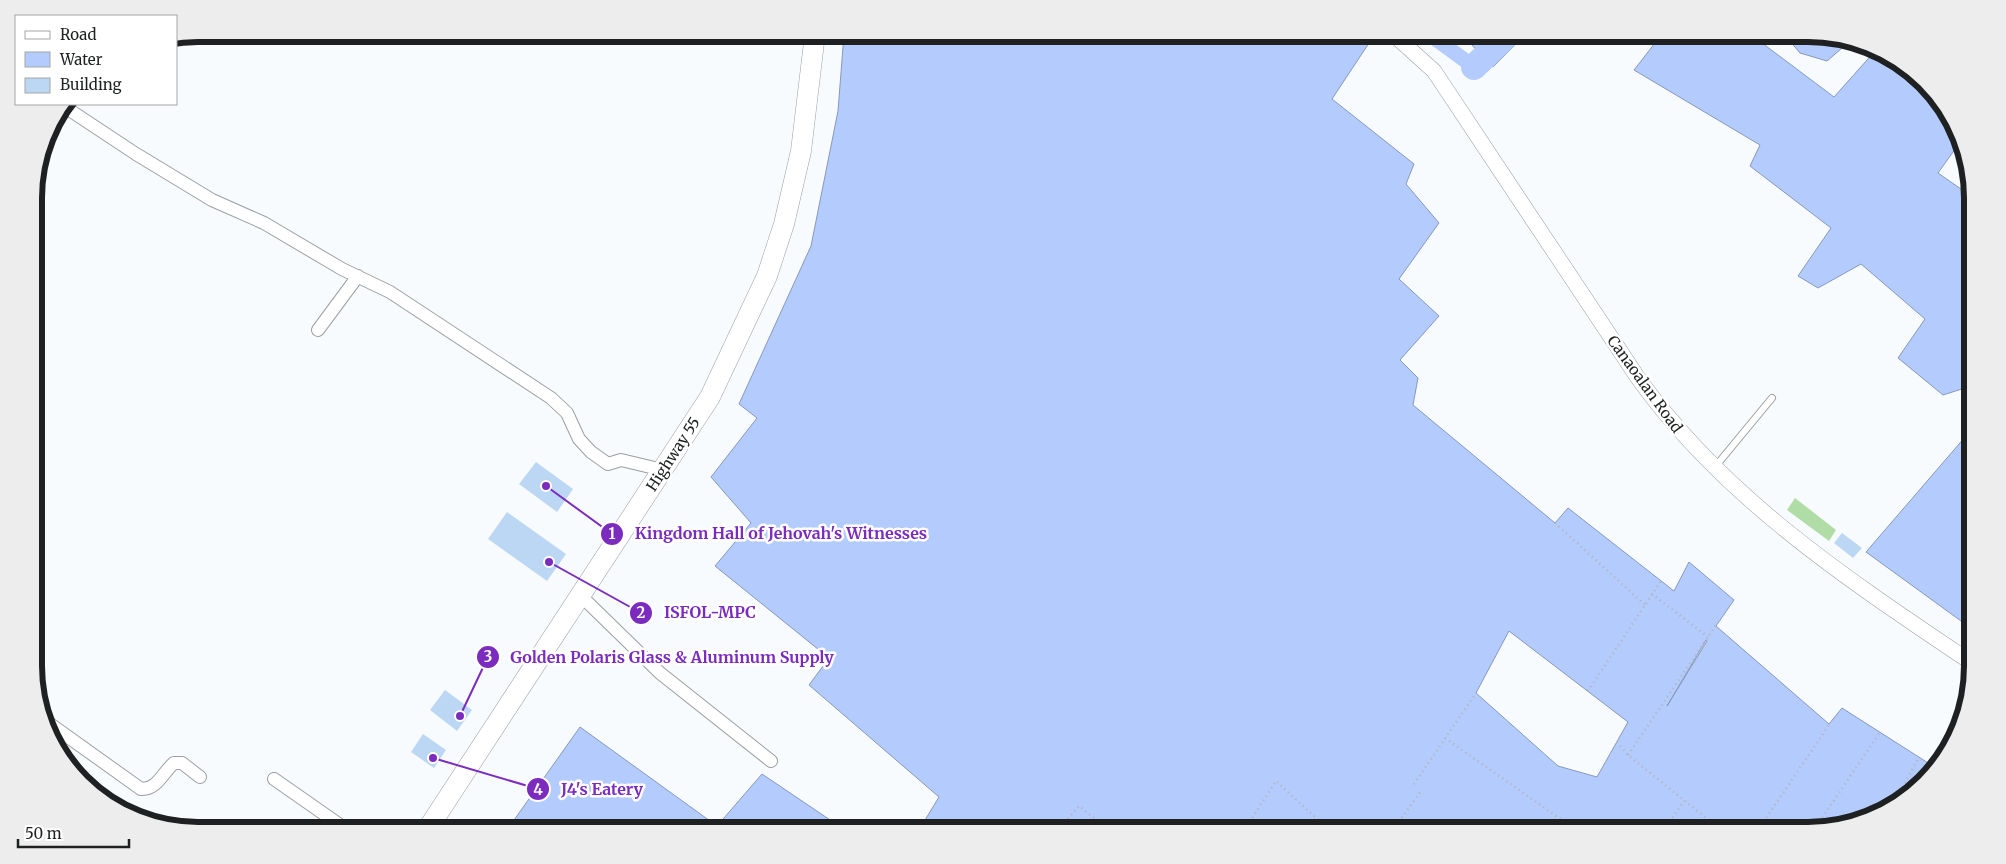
<svg xmlns="http://www.w3.org/2000/svg" width="2006" height="864" viewBox="0 0 2006 864" font-family="Merriweather,serif">
<rect width="100%" height="100%" fill="#f8fbfe"/>
<path fill="#b0dda5" d="M1795,498L1836,530L1829,541L1787,510Z"/>
<path fill="#b3ccfd" stroke="#8698bb" fill-rule="evenodd" d="M844,34H1375L1332,99L1414,164L1406,184L1439,223L1399,279L1439,316L1400,360L1418,378L1413,405L1555,523L1568,508L1674,591L1689,562L1734,600L1716,626L1829,724L1842,708L1936,768L1899,802L1818,830H919L939,797L809,685L829,658L715,566L751,523L711,477L757,418L739,404L811,246L838,111ZM1509,631L1628,722L1597,777L1558,766L1476,693ZM1706,640L1707,641L1667,706Z
M1482,34H1526L1493,67L1470,43Z
M1662,34H1750L1834,97L1876,50L1938,98L1958,145L1938,173L1971,196V389L1968,387L1943,395L1898,358L1925,319L1861,264L1818,288L1798,276L1831,228L1750,166L1760,145L1634,70Z
M1784,34H1808L1849,42L1827,61L1800,53Z
M1972,429V629L1866,552Z
M580,727L717,826L762,774L845,830H507Z"/>
<g fill="none" stroke-linecap="round" stroke-linejoin="round">
<path stroke="#b3ccfd" stroke-width="15" d="M1429,34L1474,67"/>
<path stroke="#b3ccfd" stroke-width="26" d="M1474,67L1508,34"/>
</g>
<path fill="#bcd7f3" d="M727,34H767L765,43L726,38Z
M536,462L573,489L557,512L519,484Z
M507,512L566,554L547,581L488,539Z
M1842,533L1862,548L1853,558L1834,543Z
M445,690L472,710L457,731L430,710Z
M423,734L446,750L434,768L411,752Z"/>
<g fill="none" stroke-linecap="round" stroke-linejoin="round">
<defs>
<path id="service" d="M1715,467L1772,398"/>
<path id="minor" d="M65,107L136,154L212,200L264,223L342,269L390,292L551,398L567,413L579,439L591,452L608,464L621,460L663,470
M318,330L358,276
M579,594L660,673L771,761
M50,724L141,789C157,790 163,772 174,763H182L200,777
M274,779L347,830"/>
<path id="tertiary" d="M1393,34L1434,71L1638,378C1725,499 1850,581 1972,663"/>
<path id="trunk" d="M427,830L710,397L767,276L784,224L801,151L815,34"/>
</defs>
<use href="#service" stroke="#9b9fa3" stroke-width="8"/>
<use href="#minor" stroke="#9b9fa3" stroke-width="14"/>
<use href="#tertiary" stroke="#9b9fa3" stroke-width="16"/>
<use href="#trunk" stroke="#9b9fa3" stroke-width="21"/>
<path stroke="#b0b3b5" stroke-width="2.5" stroke-dasharray="1 4" stroke-linecap="butt" d="M1555,523L1645,605
M1652,594L1708,637
M1588,691L1661,581
M1445,738L1576,830
M1617,742L1628,755L1721,830
M1628,755L1716,625
M1414,784L1476,693
M1893,805L1919,757
M714,830L717,826
M1058,830L1079,806L1109,830
M1244,830L1276,781L1329,830
M1393,830L1421,791
M1664,830L1684,801
M1758,830L1829,725
M1814,830L1880,732"/>
<use href="#service" stroke="#fff" stroke-width="6"/>
<use href="#minor" stroke="#fff" stroke-width="12"/>
<use href="#tertiary" stroke="#fff" stroke-width="15"/>
<use href="#trunk" stroke="#fff" stroke-width="20"/>
</g>
<g text-anchor="middle" dominant-baseline="central" stroke-width="5" stroke-linejoin="round" paint-order="stroke">
<g font-size="15" fill="#1e2021" stroke="#fff">
<text transform="translate(1645 384) rotate(54)">Canaoalan Road</text>
<text transform="translate(673 454) rotate(-57)">Highway 55</text>
</g>
</g>
<path d="M0 0H2006V864H0ZM198 42H1808A156 156 0 0 1 1964 198V666A156 156 0 0 1 1808 822H198A156 156 0 0 1 42 666V198A156 156 0 0 1 198 42Z" fill="#ededed" fill-rule="evenodd"/>
<path fill="none" stroke="#1e2021" stroke-width="6" d="M198 42H1808A156 156 0 0 1 1964 198V666A156 156 0 0 1 1808 822H198A156 156 0 0 1 42 666V198A156 156 0 0 1 198 42Z"/>
<path fill="none" stroke="#7b2cbf" stroke-width="2" d="M546 486L612 534M549 562L641 613M460 716L488 657M433 758L538 789"/>
<g fill="#7b2cbf" stroke="#fff" stroke-width="2">
<circle cx="546" cy="486" r="5"/>
<circle cx="549" cy="562" r="5"/>
<circle cx="460" cy="716" r="5"/>
<circle cx="433" cy="758" r="5"/>
<circle cx="612" cy="534" r="12"/>
<circle cx="641" cy="613" r="12"/>
<circle cx="488" cy="657" r="12"/>
<circle cx="538" cy="789" r="12"/>
</g>
<g font-size="15" text-anchor="middle" font-weight="bold" fill="#fff">
<text x="612" y="539">1</text>
<text x="641" y="618">2</text>
<text x="488" y="662">3</text>
<text x="538" y="795">4</text>
</g>
<g font-size="16" text-anchor="middle" font-weight="bold" fill="#7b2cbf" stroke="#fff" stroke-width="5" stroke-linejoin="round" paint-order="stroke">
<text x="781" y="539">Kingdom Hall of Jehovah's Witnesses</text>
<text x="710" y="618">ISFOL-MPC</text>
<text x="672" y="663">Golden Polaris Glass &amp; Aluminum Supply</text>
<text x="602" y="795">J4's Eatery</text>
</g>
<rect x="15" y="15" width="162" height="90" fill="#ffffff" stroke="#a5a6a6"/>
<rect x="25" y="31" width="25" height="8" fill="#ffffff" stroke="#a5a6a6"/>
<text x="60" y="40" font-size="15" fill="#1e2021">Road</text>
<rect x="25" y="52" width="25" height="15" fill="#b3ccfd" stroke="#a5a6a6"/>
<text x="60" y="65" font-size="15" fill="#1e2021">Water</text>
<rect x="25" y="78" width="25" height="15" fill="#bcd7f3" stroke="#a5a6a6"/>
<text x="60" y="90" font-size="15" fill="#1e2021">Building</text>
<path d="M18 839v8h111v-8" fill="none" stroke="#1e2021" stroke-width="2.5"/>
<text x="25" y="839" font-size="15" fill="#1e2021" stroke="#ffffff" stroke-width="4" paint-order="stroke">50 m</text>
</svg>
